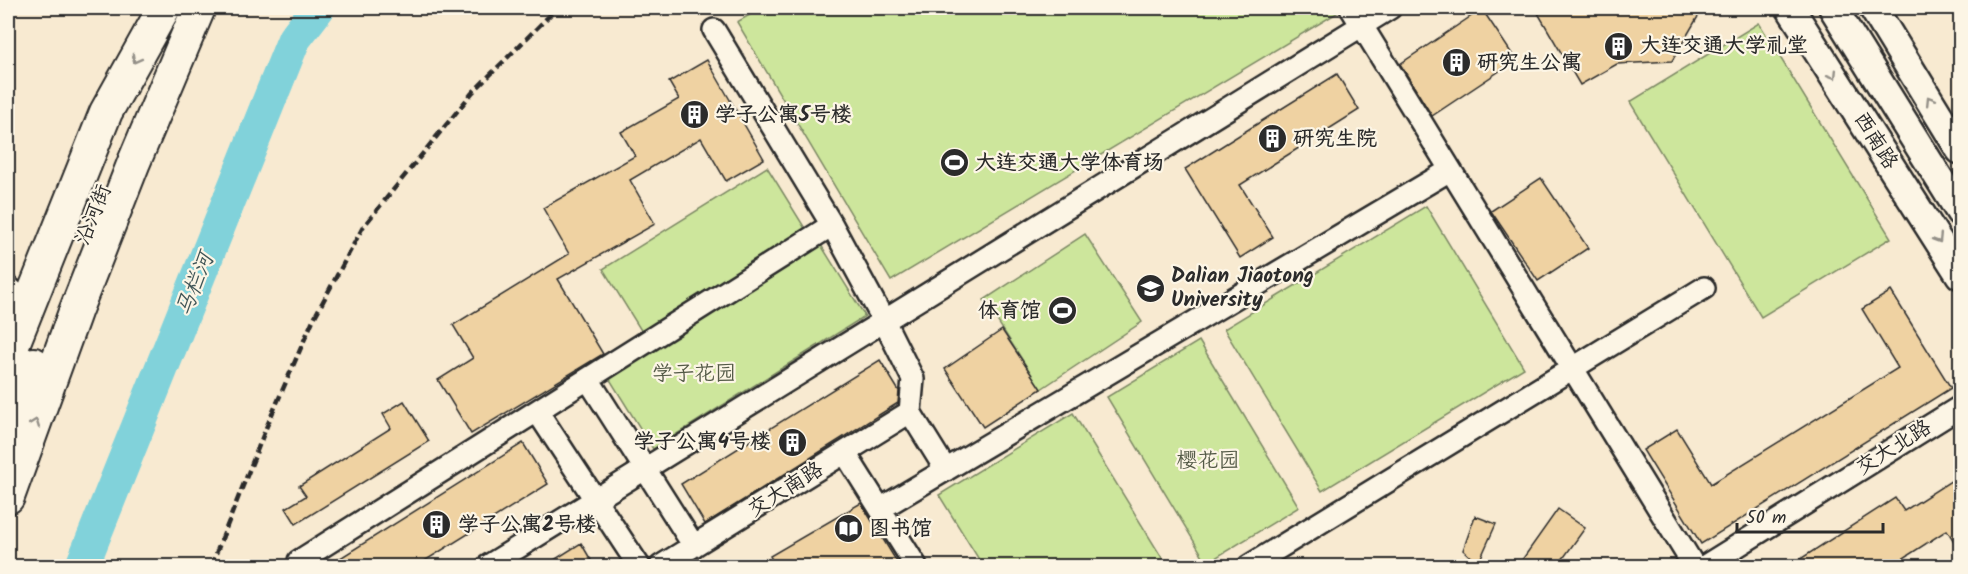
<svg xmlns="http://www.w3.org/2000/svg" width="1968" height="574" viewBox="0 0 1968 574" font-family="Kalam,'LXGW WenKai TC',sans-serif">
<rect width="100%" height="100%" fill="#f8ead1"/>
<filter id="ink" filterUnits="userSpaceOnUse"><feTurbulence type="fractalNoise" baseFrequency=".0167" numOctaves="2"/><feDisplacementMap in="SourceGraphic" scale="12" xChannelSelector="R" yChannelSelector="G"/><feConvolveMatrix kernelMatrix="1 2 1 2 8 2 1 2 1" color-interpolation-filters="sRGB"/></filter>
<g filter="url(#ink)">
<path fill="#cde69c" stroke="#7c8864" stroke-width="1.5" d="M762,8H1334L1337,13L891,281L737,22Z
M1759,23L1891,238L1761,317L1630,102Z
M767,167L806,230L642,332L603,269Z
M1426,206L1524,368L1322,491L1224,329Z
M1085,234L1142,322L1041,389L984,300Z
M821,245L865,316L653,449L609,378Z
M1199,341L1299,507L1207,563L1107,397Z
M1073,413L1167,566H983L939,495Z"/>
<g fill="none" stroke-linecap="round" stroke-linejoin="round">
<path stroke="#81d2da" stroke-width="34" d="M82,566L294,39L318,8"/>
</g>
<path fill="#efd2a2" stroke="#2b2b2b" stroke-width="1.5" d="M1535,8H1703L1672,61L1617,64L1580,85Z
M1482,9L1516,60L1432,116L1400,64Z
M707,60L764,159L726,181L701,138L630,180L655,224L558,279L603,354L471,434L438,380L473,358L453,325L569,254L543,208L635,156L621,132L679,99L669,82Z
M1337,74L1359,110L1240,185L1273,237L1240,258L1185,169Z
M1541,178L1588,248L1538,281L1491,211Z
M1891,291L1951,388L1701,544L1643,450L1677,429L1711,484L1898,368L1862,309Z
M1002,330L1041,389L983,427L945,369Z
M880,360L899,391L898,403L705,524L681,484Z
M404,401L429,441L296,524L286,508L306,496L299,486L391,428L383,414Z
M523,443L548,484L415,567H326Z
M1960,475V551L1947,530L1890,567H1788L1895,498L1904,511Z
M861,503L900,567H776L770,556Z
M1558,509L1585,528L1557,567H1517Z
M1475,516L1496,524L1478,564L1463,550Z
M581,543L595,567H543Z"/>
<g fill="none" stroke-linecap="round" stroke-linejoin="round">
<defs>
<path id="minor" d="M1351,8L1694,566
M714,30L832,225L884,321L913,379L910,412L946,470
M8,287L21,298
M588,379L694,546
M537,411L639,566
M845,453L916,566
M880,509L1450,170
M303,566L299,561L832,225
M488,566L1390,8
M661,566L910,412
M1249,566L1704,288
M1705,566L1960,407"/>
<path id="major" d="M1790,8L1960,275
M1833,8L1960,212
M1873,8L1960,150"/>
<path id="highway" d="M8,357L106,112L164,8
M8,430L34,364
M8,497L75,312L134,162L199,8"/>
</defs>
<use href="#minor" stroke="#2b2b2b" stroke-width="26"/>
<use href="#major" stroke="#2b2b2b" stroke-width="32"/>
<use href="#highway" stroke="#2b2b2b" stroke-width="36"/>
<use href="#minor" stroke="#fcf5e5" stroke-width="21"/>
<use href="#major" stroke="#fcf5e5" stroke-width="27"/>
<use href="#highway" stroke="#fcf5e5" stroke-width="32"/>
<path stroke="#2b2b2b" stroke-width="4.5" stroke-dasharray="9 4.5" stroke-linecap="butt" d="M211,566L266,428L313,320L363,227L472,93L557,8"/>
</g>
<defs><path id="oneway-chevron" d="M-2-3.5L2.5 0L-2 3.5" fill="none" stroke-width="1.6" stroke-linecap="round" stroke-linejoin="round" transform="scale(1.5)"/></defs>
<g stroke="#949088">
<use href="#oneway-chevron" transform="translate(136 59) rotate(119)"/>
<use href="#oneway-chevron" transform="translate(1833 75) rotate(58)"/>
<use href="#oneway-chevron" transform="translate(1930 100) rotate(-122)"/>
<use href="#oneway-chevron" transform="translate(1938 239) rotate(58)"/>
<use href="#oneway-chevron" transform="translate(35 423) rotate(-70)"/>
</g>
</g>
<defs>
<symbol id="building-disc" viewBox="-11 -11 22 22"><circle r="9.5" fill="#2b2b2b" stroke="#fcf5e5"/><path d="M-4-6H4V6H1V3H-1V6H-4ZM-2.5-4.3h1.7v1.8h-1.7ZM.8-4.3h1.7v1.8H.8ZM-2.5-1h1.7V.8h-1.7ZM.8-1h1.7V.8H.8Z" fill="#fff"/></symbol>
<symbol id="stadium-disc" viewBox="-11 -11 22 22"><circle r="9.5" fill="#2b2b2b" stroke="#fcf5e5"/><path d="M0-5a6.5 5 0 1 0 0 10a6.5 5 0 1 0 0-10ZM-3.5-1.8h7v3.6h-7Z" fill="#fff"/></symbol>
<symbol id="university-disc" viewBox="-11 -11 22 22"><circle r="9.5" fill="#2b2b2b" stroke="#fcf5e5"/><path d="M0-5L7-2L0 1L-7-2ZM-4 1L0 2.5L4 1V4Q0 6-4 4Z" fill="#fff"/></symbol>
<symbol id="library-disc" viewBox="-11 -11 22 22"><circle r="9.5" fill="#2b2b2b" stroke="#fcf5e5"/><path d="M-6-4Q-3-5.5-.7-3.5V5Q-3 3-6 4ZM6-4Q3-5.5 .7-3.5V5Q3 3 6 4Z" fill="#fff"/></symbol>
</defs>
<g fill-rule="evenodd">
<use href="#building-disc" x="1602" y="30" width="33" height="33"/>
<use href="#building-disc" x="1440" y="46" width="33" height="33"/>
<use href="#building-disc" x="678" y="98" width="33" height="33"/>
<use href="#building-disc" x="1256" y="122" width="33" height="33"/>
<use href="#stadium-disc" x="938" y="146" width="33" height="33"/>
<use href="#university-disc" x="1134" y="272" width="33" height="33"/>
<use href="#stadium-disc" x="1046" y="294" width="33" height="33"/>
<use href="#building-disc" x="776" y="426" width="33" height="33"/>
<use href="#building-disc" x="420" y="508" width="33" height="33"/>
<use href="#library-disc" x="832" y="512" width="33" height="33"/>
</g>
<g text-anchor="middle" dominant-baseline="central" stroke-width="4.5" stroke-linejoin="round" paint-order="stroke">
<g font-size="21" font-weight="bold" fill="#2b2b2b" stroke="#fcf5e5" text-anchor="start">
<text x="1640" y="46">大连交通大学礼堂</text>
<text x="1477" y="63">研究生公寓</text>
<text x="715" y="115">学子公寓5号楼</text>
<text x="1293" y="139">研究生院</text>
<text x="975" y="163">大连交通大学体育场</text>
<text x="1171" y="276">Dalian Jiaotong<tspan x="1171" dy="24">University</tspan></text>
<text x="1041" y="311" text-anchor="end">体育馆</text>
<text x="771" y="442" text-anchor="end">学子公寓4号楼</text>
<text x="458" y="525">学子公寓2号楼</text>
<text x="869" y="529">图书馆</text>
</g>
<g font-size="21" fill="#2b2b2b" stroke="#fcf5e5">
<text transform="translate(1875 141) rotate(58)">西南路</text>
<text transform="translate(94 215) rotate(-68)">沿河街</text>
<text transform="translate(1894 448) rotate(-32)">交大北路</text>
<text transform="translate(786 490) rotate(-32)">交大南路</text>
</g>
<g font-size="21" fill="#545a47" stroke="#fcf5e5">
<text x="694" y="374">学子花园</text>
<text x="1208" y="461">樱花园</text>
</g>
<g font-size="22" font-style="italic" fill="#405557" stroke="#fcf5e5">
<text transform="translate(196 285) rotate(-68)">马栏河</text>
</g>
</g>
<rect width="1968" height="574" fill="none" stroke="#fcf5e5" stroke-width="30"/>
<rect x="15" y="15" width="1938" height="544" fill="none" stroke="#2b2b2b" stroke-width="2" filter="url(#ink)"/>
<path d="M1737 523v9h146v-9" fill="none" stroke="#2b2b2b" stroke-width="3"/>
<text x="1746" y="523" font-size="18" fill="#2b2b2b" stroke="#fcf5e5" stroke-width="4.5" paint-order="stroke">50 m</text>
</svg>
